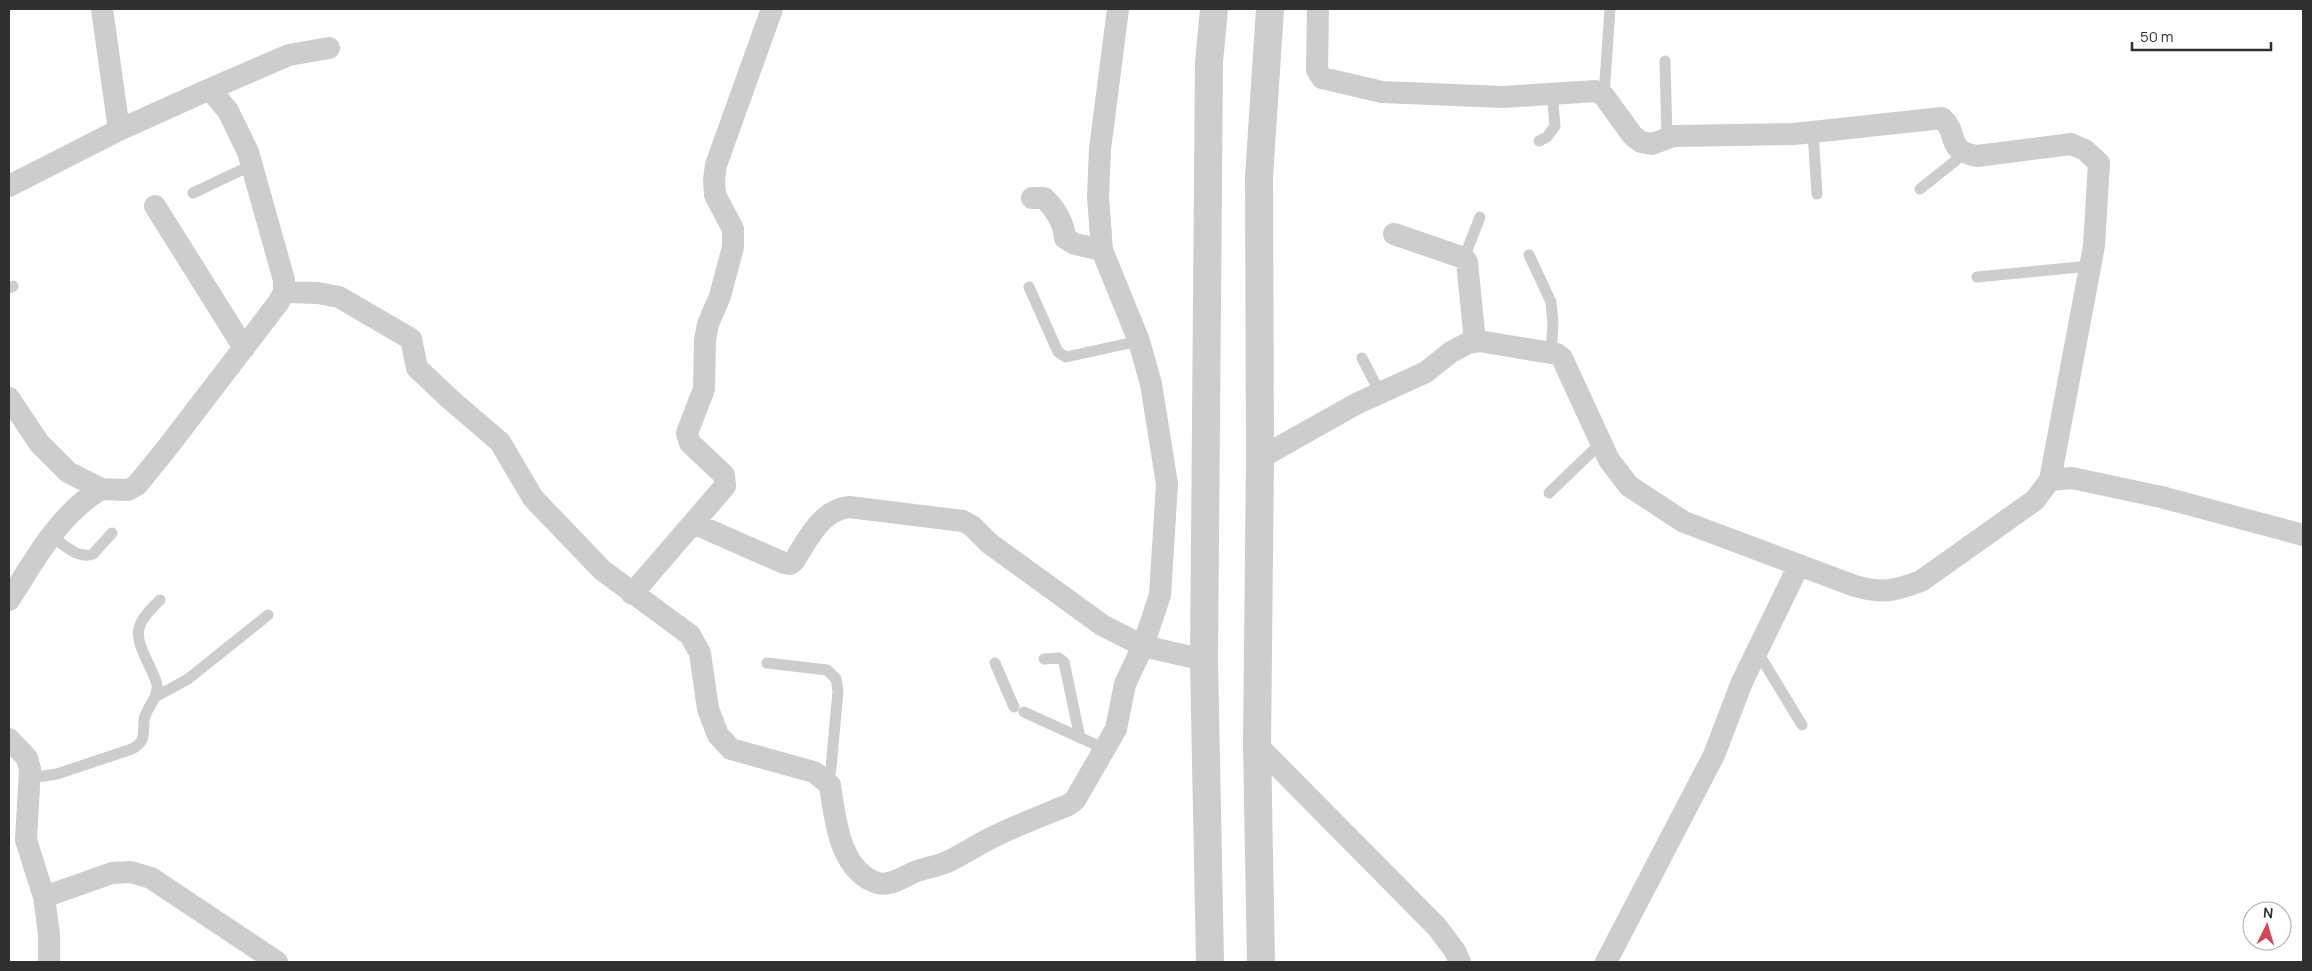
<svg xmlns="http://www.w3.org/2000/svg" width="2312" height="971" viewBox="0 0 2312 971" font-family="Manrope,sans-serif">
<rect width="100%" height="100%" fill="#fff"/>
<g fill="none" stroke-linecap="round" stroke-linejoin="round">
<path stroke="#cdcdcd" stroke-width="11" d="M1665,61L1667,139
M1604,96L1610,9
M1813,132L1817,194
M1539,141L1547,137L1555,126L1552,93
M1920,189L1964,154
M193,193L252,165
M1529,255L1551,302L1553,324L1551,353
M1464,258L1480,217
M1977,277L2090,266
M1029,287L1058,352L1066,357L1139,341
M9,288L13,286
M1362,358L1380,393
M1549,493L1601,443
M51,536C63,544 78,560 93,554L112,533
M1757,651L1802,725
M1044,659L1059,658L1064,662L1080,738
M767,663L827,670L836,679L838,691L831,768L828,783
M995,663L1014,707
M155,697L188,679L268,615
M1024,712L1105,749
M29,778L57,774L132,749C146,741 143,735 144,720C146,707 159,698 157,685C156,679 152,672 150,667C134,634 132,627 160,600"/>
<path stroke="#cdcdcd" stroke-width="22" d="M102,9L119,130
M1318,9L1317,70L1322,78L1382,92L1503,97L1596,91L1604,96L1633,136L1641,142L1652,144L1674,136L1794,134L1942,118C1960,134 1944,150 1977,156L2071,144L2085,150L2099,163L2094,246L2050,480
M210,89L289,55L329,48
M9,186L119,130L210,89L228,111L248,152L284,280V292L278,303L167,448L137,485L128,490L101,489L68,472L39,443L9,398
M1032,198H1044C1055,208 1064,223 1065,238L1075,244L1102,250
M155,206L244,348
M1394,234L1464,258L1467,262L1475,342
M284,292L318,293L339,297L411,339L417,368L451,400L500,442L533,498L602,570L690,635L700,653L708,709L718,735L731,749L814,772L830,785C835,818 839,871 878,883C891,887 906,875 917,871C927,868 937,866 947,862C964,854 980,843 997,835C1020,824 1044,815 1068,805L1075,800L1116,729L1125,684L1143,646L1160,595L1167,484L1151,384L1139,341L1102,250L1098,197L1100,149L1118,9
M1260,458L1356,404L1426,372L1451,352L1468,343L1479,341L1557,354L1562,358L1609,460L1629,486L1684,522L1855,586C1883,594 1894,591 1921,581L2035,500L2050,480L2072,478L2161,497L2303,535
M693,523L784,563L790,564L794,561C808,539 821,510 849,507L963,521L972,526L989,543L1102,625L1143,646L1204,660
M632,594L725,486L724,475L690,443L687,433L704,389L705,340L708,324L720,296L733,247V229L715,195L714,180L716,165L772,9
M9,600C35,560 58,515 101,489
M9,739L27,758L30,769L26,840L44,897L49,934V962
M1257,745L1437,927L1455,951L1460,962
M44,897L112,873L131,872L151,878L277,962
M1606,962L1714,755L1742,682L1799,565"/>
<path stroke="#cdcdcd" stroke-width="28" d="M1210,962L1204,660L1209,62L1214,9
M1261,962L1257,745L1260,458L1259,177L1270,9"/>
</g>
<rect width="2312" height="971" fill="none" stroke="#303030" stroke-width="20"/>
<g transform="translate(2267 926) rotate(5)"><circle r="24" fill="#ffffff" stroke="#acacac"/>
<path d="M0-4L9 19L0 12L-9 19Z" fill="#d84255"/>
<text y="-8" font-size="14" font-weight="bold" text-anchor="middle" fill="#303030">N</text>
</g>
<path d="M2132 42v8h139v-8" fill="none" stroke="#303030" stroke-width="2.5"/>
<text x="2140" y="42" font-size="15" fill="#303030" stroke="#ffffff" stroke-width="4" paint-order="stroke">50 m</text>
</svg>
